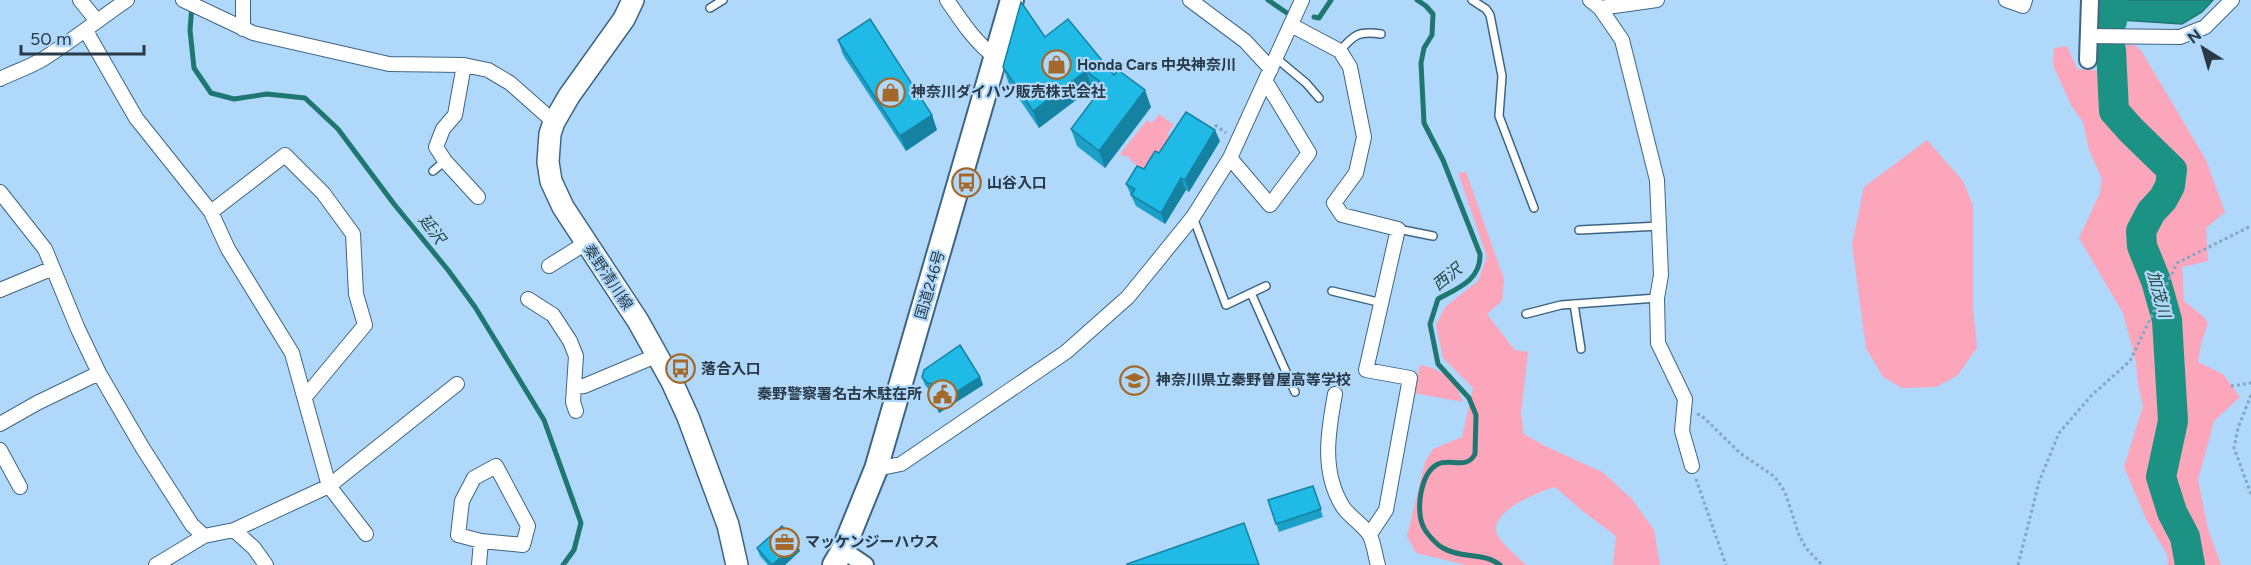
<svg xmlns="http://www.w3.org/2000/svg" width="2251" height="565" viewBox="0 0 2251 565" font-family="Figtree,'Noto Sans JP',sans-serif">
<rect width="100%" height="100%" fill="#afd8fb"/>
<path fill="#fba6ba" d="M2107,44L2135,45L2142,52L2206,160L2225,212L2206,228L2208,261L2182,267L2184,301L2204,317L2208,323L2201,344L2198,362L2223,374L2240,397L2214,421L2198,480L2208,529L2221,565H2168L2167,554L2146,519L2124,467L2143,406L2138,384L2136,362L2123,313L2079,238L2100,193L2102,179L2089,150L2083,122L2071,105L2053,65L2054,48L2067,46L2077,69L2102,71Z
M1159,114L1174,125L1167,134L1171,137L1147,171C1141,167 1132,164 1128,156L1125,157L1120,154L1147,120L1152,123Z
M1927,140L1963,181L1973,205V307L1977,348L1957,376L1936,387L1902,388L1883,377L1866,348L1852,244L1864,187Z
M1466,172L1504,279L1502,301L1487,314L1515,350L1528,352L1521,414L1524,434L1543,445L1602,472L1632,499L1654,530L1660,565H1613L1616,536L1585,513L1555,487C1539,492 1488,511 1497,534C1500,542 1519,558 1526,565H1466L1416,553L1407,536L1425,462L1433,449L1462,437L1473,388L1443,358L1436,325L1445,307L1478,281L1487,257L1458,173Z
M1420,365C1443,369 1455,380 1463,402L1413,393Z"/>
<path fill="#1c9285" stroke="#207772" stroke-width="1.5" d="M2121,0H2213L2202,12L2182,24L2121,20Z"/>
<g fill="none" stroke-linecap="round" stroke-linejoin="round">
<path stroke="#207772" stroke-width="5" d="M1268,0L1287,13
M1417,0L1426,6L1433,14L1432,35L1424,48L1421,63L1424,123L1443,160L1480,254C1481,280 1458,288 1438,299L1430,324L1438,364L1469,398L1476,415L1475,454C1467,470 1450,458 1438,464C1420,473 1415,512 1424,528C1427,534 1437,545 1443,548C1461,559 1484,552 1500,565
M192,5L190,30L194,68L211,93L234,99L267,94L305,98L338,129L394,204L448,270L475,307L544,420L581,523L574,550L563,565
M1314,17L1319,18L1331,0"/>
<path stroke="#1c9285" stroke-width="30" d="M2112,21L2113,0
M2111,50L2114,111L2131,130L2172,170L2170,186L2163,199L2151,212L2141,231L2142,246L2156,281L2167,320L2173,421L2161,477L2172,512L2185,537L2190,565"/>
<defs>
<path id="service" d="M1472,0L1486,9L1490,15L1502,76L1499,116L1534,208
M710,8L723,0
M1340,51C1354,34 1359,31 1381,34
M1276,58L1306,83L1319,98
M433,171L445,161
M1193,217L1226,305L1251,293L1295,392
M1398,229L1433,236
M1579,230L1660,226
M1332,291L1382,303
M1251,293L1266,286
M1574,304L1581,349
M1526,314L1561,305L1657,298"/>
<path id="minor" d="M80,0L97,21
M183,0L253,33L389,64L464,65L488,70L510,83L554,122
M947,0C962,22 975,42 996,58
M1190,0L1245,41L1271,69
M1590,0L1600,8L1622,40L1657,180L1661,275L1657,298L1658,343L1685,399L1682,431L1692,466
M2006,0L2023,6L2025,0
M1600,8L1657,0
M1291,25L1340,51L1350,67L1364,137L1356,173L1334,203L1342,215L1398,229L1366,370L1410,378L1386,510L1370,534
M243,29V0
M86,31L136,118L211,212L228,249L292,353L329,486L234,530L204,536L156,565
M2089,36L2180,37L2205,27L2232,0
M464,65L455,115L443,129L436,147L445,161L478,197
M0,79C14,72 30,67 43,59C72,41 99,19 127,0
M1230,158L1270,205L1309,153L1266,82
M0,192L45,249L78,329L99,373L142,447L192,525L204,536
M211,212L285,155L323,193L353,234L356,294L365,325L305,397
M549,266L586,243
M0,290L53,268
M528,299L553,315L570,341L576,356L573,402L576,411
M574,387L584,386L658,355
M1335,394C1328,432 1321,472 1343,507C1350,517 1362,524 1369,534C1374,542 1375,556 1378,565
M0,424L37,403L99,373
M0,450L20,487
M496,466L528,526L523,545L481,541L458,535L462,501L474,478Z
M876,469L901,464L1066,352L1128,297L1193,217L1230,158L1302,0
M234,530L254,548L266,565
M366,534L329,486L457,384
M479,565L481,541"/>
<path id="tertiary" d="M2088,60L2090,0
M843,550L865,565"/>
<path id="primary" d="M633,0L624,19L569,96L554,122L550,134L548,162L551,181L563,207L638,321L672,382L688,417L728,525L737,565"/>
<path id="trunk" d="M834,565L843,550L876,469L1012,0"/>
</defs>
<use href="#service" stroke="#3f6583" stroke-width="10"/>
<use href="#minor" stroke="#3f6583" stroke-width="16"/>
<use href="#tertiary" stroke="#3f6583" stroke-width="20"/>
<use href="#primary" stroke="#3f6583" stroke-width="24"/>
<use href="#trunk" stroke="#3f6583" stroke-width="26"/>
<path stroke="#85a6c3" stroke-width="3" stroke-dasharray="3 3" stroke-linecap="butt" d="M1215,125L1226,133
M2231,386L2251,383
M2251,395L2238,428L2234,448L2251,494
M1697,414L1701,415L1740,453L1775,477L1785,492L1799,535L1806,548L1822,565
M1696,479L1726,565
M2018,565L2039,482L2059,433L2091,396L2130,361L2177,263L2251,226"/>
<use href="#service" stroke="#fff" stroke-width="7"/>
<use href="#minor" stroke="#fff" stroke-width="14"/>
<use href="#tertiary" stroke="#fff" stroke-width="16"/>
<use href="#primary" stroke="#fff" stroke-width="21"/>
<use href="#trunk" stroke="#fff" stroke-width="22"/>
</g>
<path fill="#1ca0c7" d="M1045,37L1114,75L1151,107L1105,168L1077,146L1071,129L1098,92L1092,88L1039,128L1009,84L1003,67Z
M838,40L932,115L937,130L906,151L843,55Z
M1220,141L1189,192L1186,190L1165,224L1136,206L1126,184L1144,169L1159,153Z
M922,377H980L983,385L939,413L936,405L934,392L930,391L925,385Z
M1313,486L1323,517L1279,532L1268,500Z
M757,548L800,551L785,565H768L760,556Z"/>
<path fill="#1682a2" d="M1086,71L1092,88L1039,128L1033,111Z
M1145,90L1151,107L1105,168L1099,151Z
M932,115L937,130L906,151L900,136Z
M1215,130L1220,141L1189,192L1185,180Z
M1181,178L1186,190L1165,224L1161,213Z
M980,377L983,385L939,413L936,405Z
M797,543L800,551L785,565H773Z"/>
<path fill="#20bae7" stroke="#1682a2" stroke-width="1.5" d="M1021,2L1045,37L1068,19L1114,75L1118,70L1145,90L1099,151L1071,129L1104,85L1086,71L1033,111L1003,67Z
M870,19L932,115L900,136L838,40Z
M1186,112L1215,130L1185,180L1181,178L1161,213L1131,195L1135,189L1126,184L1137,166L1144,169L1155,151L1159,153Z
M960,345L980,377L936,405L933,384L927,383L922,377L924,370Z
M1313,486L1321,509L1276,524L1268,500Z
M1244,523L1259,565H1127V564Z
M782,526L797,543L772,565L757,548Z"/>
<defs>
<symbol id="shop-ring" viewBox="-11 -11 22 22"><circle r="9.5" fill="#afd8fb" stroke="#a4692a" stroke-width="1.5"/><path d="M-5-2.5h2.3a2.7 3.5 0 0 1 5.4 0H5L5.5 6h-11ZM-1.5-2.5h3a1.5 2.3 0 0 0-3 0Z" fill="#a4692a"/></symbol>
<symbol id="bus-ring" viewBox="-11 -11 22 22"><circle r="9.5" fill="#afd8fb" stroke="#a4692a" stroke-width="1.5"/><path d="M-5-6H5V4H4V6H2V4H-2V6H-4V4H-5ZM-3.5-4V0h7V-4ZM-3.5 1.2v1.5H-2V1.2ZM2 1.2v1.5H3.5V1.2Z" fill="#a4692a"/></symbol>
<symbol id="school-ring" viewBox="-11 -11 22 22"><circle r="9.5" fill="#afd8fb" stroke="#a4692a" stroke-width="1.5"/><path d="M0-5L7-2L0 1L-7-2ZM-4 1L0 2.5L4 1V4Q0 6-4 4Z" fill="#a4692a"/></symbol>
<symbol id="civic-ring" viewBox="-11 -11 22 22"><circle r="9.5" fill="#afd8fb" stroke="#a4692a" stroke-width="1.5"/><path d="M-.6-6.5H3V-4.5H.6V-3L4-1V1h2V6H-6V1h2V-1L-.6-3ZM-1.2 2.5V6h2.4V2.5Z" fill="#a4692a"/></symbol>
<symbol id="office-ring" viewBox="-11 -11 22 22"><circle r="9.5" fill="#afd8fb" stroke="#a4692a" stroke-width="1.5"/><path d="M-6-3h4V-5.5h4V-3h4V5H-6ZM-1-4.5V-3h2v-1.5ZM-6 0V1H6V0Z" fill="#a4692a"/></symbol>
</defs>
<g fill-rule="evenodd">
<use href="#shop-ring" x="1040" y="48" width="33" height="33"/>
<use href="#shop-ring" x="874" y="76" width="33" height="33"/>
<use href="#bus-ring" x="950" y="166" width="33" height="33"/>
<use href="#bus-ring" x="664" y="352" width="33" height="33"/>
<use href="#school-ring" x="1118" y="364" width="33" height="33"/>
<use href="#civic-ring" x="926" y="378" width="33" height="33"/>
<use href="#office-ring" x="768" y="526" width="33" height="33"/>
</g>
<g text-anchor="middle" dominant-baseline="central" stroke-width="4.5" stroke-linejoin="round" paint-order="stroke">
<g font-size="15" font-weight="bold" fill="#293947" stroke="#afd8fb" text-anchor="start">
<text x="1077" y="65">Honda Cars 中央神奈川</text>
<text x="911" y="92">神奈川ダイハツ販売株式会社</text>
<text x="987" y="183">山谷入口</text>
<text x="701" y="369">落合入口</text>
<text x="1156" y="380">神奈川県立秦野曽屋高等学校</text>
<text x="922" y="394" text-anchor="end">秦野警察署名古木駐在所</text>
<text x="805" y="542">マッケンジーハウス</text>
</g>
<g font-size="15" fill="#293947" stroke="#afd8fb">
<text transform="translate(608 277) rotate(56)">秦野清川線</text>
<text transform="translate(930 285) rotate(-74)">国道246号</text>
</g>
<g font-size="16" font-style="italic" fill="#284944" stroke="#afd8fb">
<text transform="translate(432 229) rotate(53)">延沢</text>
<text transform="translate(1447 277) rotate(-39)">西沢</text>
<text transform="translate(2159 294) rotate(75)">加茂川</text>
</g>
</g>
<g transform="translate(2203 48) rotate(323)" stroke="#afd8fb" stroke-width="4.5" paint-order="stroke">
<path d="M0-4.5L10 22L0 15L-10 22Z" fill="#293947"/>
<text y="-9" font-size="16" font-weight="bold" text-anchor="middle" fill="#293947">N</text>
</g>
<path d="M21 45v9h123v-9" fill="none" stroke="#293947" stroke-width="3"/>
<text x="30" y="45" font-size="18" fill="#293947" stroke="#afd8fb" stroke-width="4.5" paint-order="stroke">50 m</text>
</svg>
